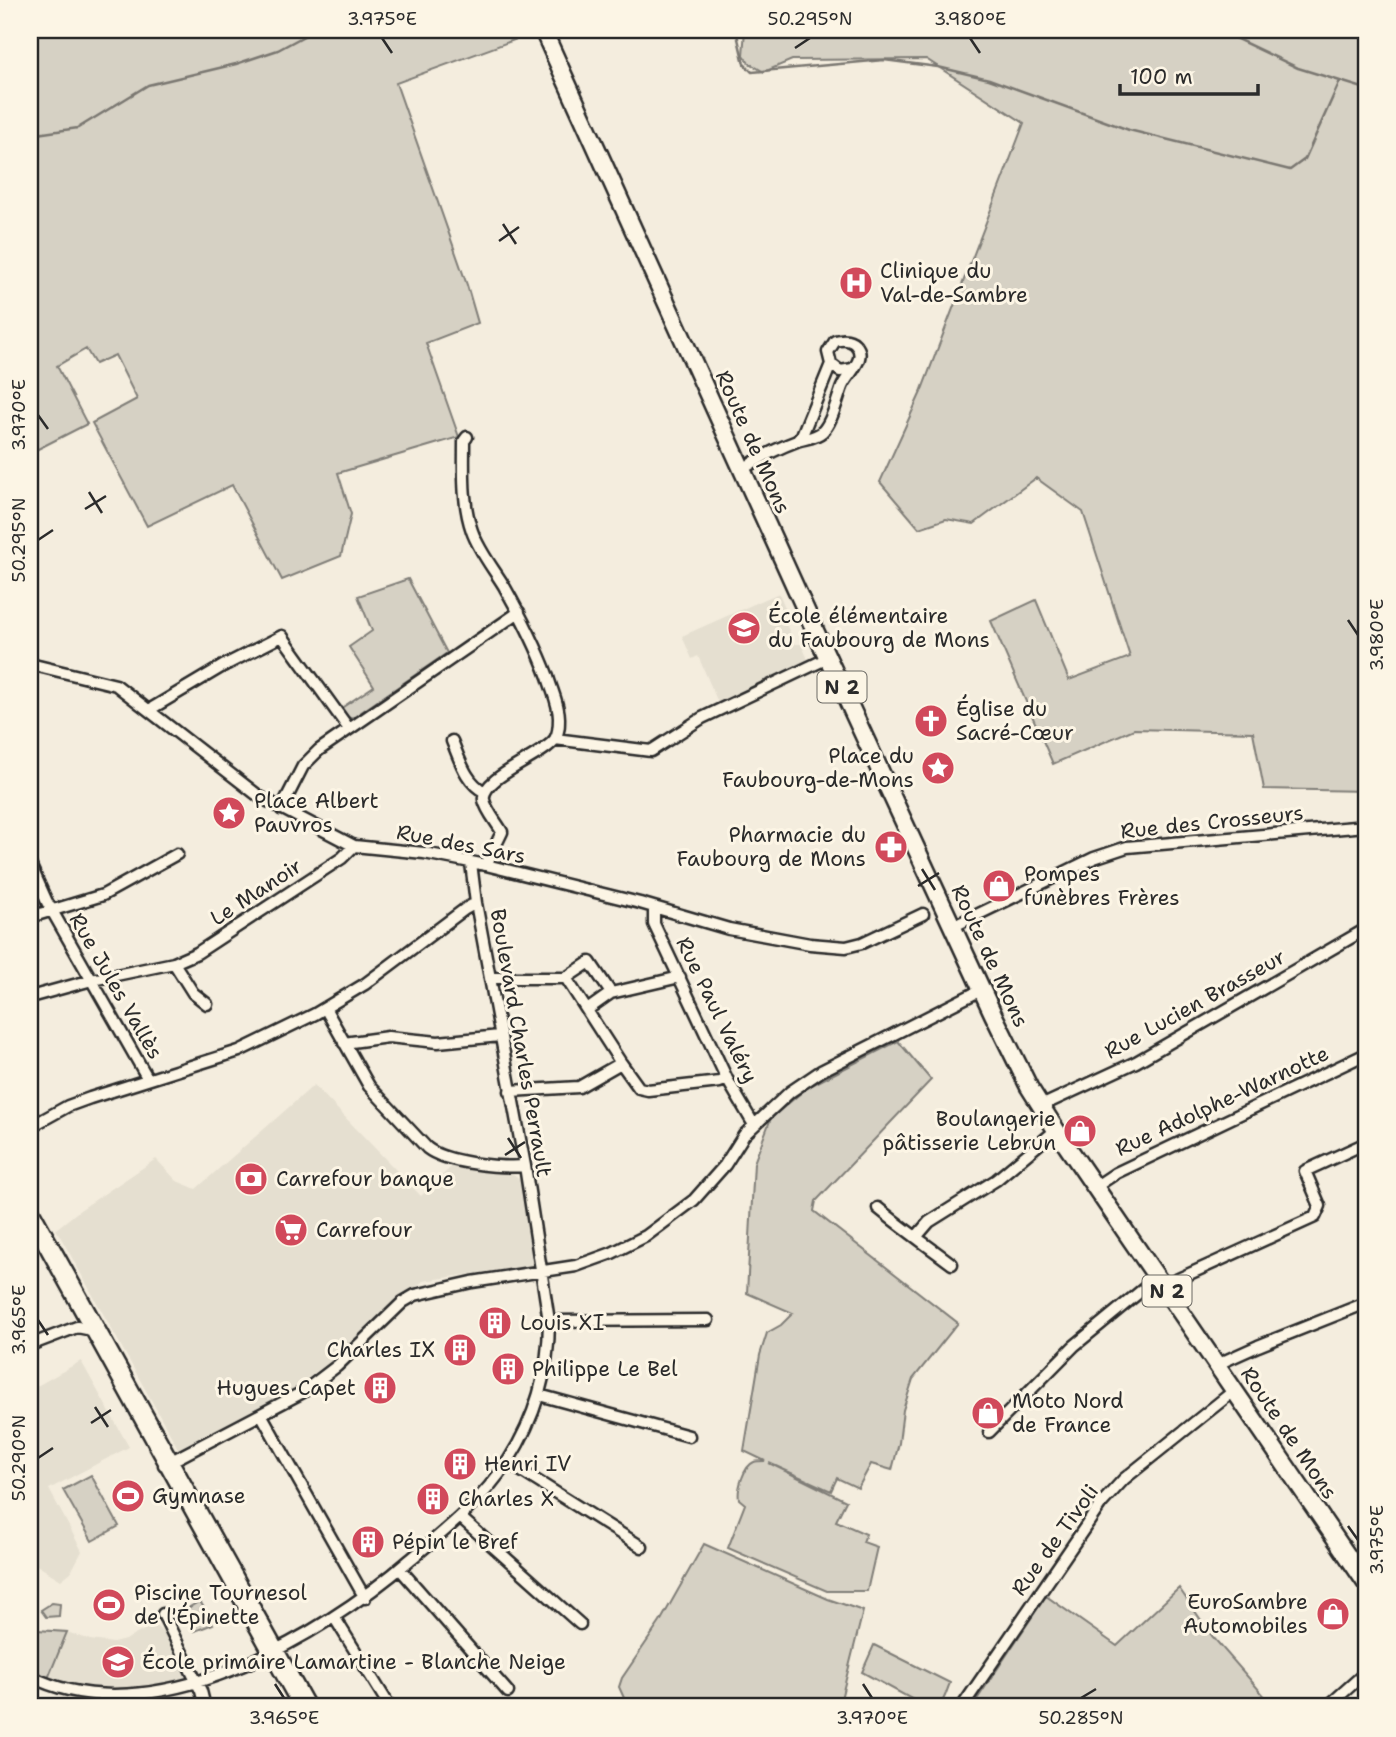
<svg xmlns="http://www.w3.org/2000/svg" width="1396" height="1737" viewBox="0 0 1396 1737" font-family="'Shantell Sans',sans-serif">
<rect width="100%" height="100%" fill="#f4edde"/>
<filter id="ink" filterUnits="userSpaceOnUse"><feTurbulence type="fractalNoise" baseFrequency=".0143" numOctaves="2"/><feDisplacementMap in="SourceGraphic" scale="14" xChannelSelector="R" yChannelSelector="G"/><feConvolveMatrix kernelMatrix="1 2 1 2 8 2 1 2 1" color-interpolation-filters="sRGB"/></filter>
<g filter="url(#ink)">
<path fill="#e5dfd0" d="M779,593L790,620L786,624L795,644H801L807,657V661L798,669L719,705L698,656L692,659L682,636Z
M314,1085L421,1196L453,1165L509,1172L520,1180L534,1265L423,1281L338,1356L274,1402L179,1450L56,1229L80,1210L156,1159L177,1181L196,1189Z
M81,1361L129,1447L49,1489L82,1551L71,1572L61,1580L30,1561V1390Z
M154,1625L171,1638L190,1683L185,1689L149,1699L119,1701L72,1691L47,1681L67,1632L90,1640L113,1643L125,1640Z"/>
<path fill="#d6d1c4" stroke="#807e78" stroke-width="2" d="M30,30H522L525,36L396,83L467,285L478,323L426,343L459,437L338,473L351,514L341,556L282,580L232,485L147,526L92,423L137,399L115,355L95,364L86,349L57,366L87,424L30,453Z
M745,30H1366V791L1264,789L1253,732L1134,729L1053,764L991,621L1036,600L1069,680L1130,657L1083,512L1036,478L974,524L946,519L919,528L880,482L921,392L1024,123L926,59L792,60L764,72L749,63L743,55Z
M408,579L447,653L354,717L346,718L340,709L374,686L349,647L372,631L358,596Z
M898,1041L931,1080L816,1201L814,1211L958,1323L913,1379L903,1410L899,1443L892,1470L871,1464L858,1488L837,1478L831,1491L769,1463L846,1501L836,1521L866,1534L863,1542L877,1547L867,1591H827L728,1548L745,1504L739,1499C737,1489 744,1466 754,1462C756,1461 763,1461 765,1461L744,1451L760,1355L767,1333L781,1325L793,1313L747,1293L754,1163L771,1118L808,1087Z
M91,1475L119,1526L92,1541L63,1490Z
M704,1544L828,1599L863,1611L839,1707H628L619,1687L622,1678L660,1622Z
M1179,1588L1212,1636L1274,1707H972L1046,1596L1117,1646Z
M200,1601L213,1624L195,1631L183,1611Z
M52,1603L60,1604L59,1616L46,1617L41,1610Z
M37,1630L67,1632L47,1681L30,1668V1632Z
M874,1645L950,1683C943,1699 945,1707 926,1707L862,1672Z"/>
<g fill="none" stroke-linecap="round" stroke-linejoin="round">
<path stroke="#7a7771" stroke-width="2.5" d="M736,30L744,64L752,72L884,60L938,67L989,79L1129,130L1290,170L1305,159L1340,81
M1218,30L1298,68L1366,89
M30,135L78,128L148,85L236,64L278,50L315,30"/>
<defs>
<path id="minor" d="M467,437L464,441C464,470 462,503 472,531C479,551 493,568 504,586C521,616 536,645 548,677C552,691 559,704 559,718C559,725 559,733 555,739C543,757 480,777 484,800C486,810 497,823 502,832L486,865
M797,441L802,435L831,364
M743,469C759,458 778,448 797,441C806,438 815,438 822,432C832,423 837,400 842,387C847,374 869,358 855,344C849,338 842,339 835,341L828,352L831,364L840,371L853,369
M30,664L116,685L260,797L354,846L424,853L486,865L640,903L729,929L810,944L846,947L862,943L923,914
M149,710L223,666L282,636L349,729
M555,739L651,751L702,718L828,658
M452,741C460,760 466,783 485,792
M281,809L303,766L319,750L519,612
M30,864L47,902L148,1079
M654,908V924L727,1079L754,1125
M30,917L103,895L177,854
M952,927L1094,858L1127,847L1366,826
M174,963L193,993L207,1004
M491,978H566L590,962L611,993L680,977
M566,978L621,1063
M30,997L92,980L174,963L197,953L342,858L354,846
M325,1008L369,1086L427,1148C446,1163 500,1168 525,1166
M587,1010L611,993
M344,1043L388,1037L438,1042L500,1036
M510,1091L579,1087L621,1063L639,1088L648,1090L720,1082L727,1079
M1041,1106L1136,1062L1366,929
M30,1127L68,1106L90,1098L239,1051L315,1014L365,984L465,909L476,903
M1095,1187L1116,1173L1366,1054
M30,1204L310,1707
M878,1208C902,1228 927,1245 952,1264
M30,1220L299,1707
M917,1236L929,1222L996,1180L1056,1130
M1165,1288L1176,1280L1315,1217L1320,1206L1305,1171L1366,1143
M549,1321L708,1320
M30,1345L77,1327L92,1330
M1218,1364L1258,1346L1366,1303
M539,1395L689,1436
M261,1414L365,1598
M989,1432L1074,1346L1158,1277
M507,1462L642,1547
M164,1465L303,1392L337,1366L403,1302L415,1295L472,1282L576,1266L612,1253L646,1236L694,1200L725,1165L744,1135L790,1092L821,1071L981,990
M460,1517L580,1624
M400,1569L508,1692
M163,1614L201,1691L205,1707
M336,1620L390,1707
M30,1676C150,1737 320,1638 411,1559C446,1530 483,1500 508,1461C535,1419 549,1371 549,1321L525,1166L476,903L471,863
M962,1707L1101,1504L1124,1479L1235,1390
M1327,1707L1366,1672"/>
<path id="primary" d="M543,30L812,624L993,1014L1029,1087L1056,1130L1366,1583"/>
</defs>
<use href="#minor" stroke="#2b2b2b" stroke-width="15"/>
<use href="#primary" stroke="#2b2b2b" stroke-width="21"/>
<use href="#minor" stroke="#fcf5e5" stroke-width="10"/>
<use href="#primary" stroke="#fcf5e5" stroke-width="16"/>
</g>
</g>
<path fill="none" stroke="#2b2b2b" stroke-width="2.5" d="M382,38L392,53M970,38L980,53M795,48L810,38M503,224L516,244M499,241L519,227M38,415L48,429M89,492L102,513M85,509L106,496M38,540L53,530M1348,620L1358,635M922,869L935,890M918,886L939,873M508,1138L521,1158M505,1155L525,1142M38,1320L48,1335M95,1407L108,1427M91,1423L111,1410M38,1458L53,1448M1348,1526L1358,1540M275,1684L284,1698M863,1684L872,1698M1081,1698L1096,1689"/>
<defs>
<symbol id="hospital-disc" viewBox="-11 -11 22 22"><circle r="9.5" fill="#d1495b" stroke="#fcf5e5"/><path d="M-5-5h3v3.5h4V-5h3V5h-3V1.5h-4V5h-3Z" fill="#fff"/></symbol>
<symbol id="school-disc" viewBox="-11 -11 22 22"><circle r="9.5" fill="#d1495b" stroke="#fcf5e5"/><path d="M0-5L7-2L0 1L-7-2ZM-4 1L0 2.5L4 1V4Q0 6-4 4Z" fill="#fff"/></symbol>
<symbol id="church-disc" viewBox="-11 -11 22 22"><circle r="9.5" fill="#d1495b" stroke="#fcf5e5"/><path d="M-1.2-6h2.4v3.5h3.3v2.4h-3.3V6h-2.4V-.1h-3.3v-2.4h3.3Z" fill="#fff"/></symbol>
<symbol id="sight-disc" viewBox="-11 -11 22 22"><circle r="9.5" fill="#d1495b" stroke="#fcf5e5"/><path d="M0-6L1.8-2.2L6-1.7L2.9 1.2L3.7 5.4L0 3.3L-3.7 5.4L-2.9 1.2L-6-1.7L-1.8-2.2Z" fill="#fff"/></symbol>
<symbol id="pharmacy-disc" viewBox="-11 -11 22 22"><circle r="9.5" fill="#d1495b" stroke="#fcf5e5"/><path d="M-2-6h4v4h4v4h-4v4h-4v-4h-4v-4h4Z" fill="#fff"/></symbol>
<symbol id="shop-disc" viewBox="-11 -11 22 22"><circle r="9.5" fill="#d1495b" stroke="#fcf5e5"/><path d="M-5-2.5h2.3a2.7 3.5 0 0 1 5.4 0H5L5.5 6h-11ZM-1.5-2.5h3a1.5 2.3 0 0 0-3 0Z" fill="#fff"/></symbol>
<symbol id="bank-disc" viewBox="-11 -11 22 22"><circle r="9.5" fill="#d1495b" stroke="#fcf5e5"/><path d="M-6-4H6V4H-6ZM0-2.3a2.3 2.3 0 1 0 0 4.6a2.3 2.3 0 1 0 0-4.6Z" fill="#fff"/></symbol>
<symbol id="supermarket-disc" viewBox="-11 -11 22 22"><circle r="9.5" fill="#d1495b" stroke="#fcf5e5"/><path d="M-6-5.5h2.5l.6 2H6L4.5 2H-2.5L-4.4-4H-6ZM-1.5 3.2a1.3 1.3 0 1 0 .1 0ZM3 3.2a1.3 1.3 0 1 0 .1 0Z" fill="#fff"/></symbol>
<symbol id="building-disc" viewBox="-11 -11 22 22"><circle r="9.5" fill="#d1495b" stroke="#fcf5e5"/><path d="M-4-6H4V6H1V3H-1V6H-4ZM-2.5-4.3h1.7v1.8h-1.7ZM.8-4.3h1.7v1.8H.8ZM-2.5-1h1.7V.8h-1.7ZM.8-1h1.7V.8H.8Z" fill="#fff"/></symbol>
<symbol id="stadium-disc" viewBox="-11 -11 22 22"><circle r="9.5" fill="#d1495b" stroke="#fcf5e5"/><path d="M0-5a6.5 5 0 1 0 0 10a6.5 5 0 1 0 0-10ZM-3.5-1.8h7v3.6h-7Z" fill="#fff"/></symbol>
</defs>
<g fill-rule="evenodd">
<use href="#hospital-disc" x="837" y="264" width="38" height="38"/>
<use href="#school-disc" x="725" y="609" width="38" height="38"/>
<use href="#church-disc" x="912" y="702" width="38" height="38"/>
<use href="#sight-disc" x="919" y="749" width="38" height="38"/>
<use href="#sight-disc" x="210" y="794" width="38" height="38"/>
<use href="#pharmacy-disc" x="872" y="828" width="38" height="38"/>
<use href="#shop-disc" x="980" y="867" width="38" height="38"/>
<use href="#shop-disc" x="1061" y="1112" width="38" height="38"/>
<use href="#bank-disc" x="232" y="1160" width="38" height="38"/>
<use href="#supermarket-disc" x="272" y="1211" width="38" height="38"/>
<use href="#building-disc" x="476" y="1304" width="38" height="38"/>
<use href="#building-disc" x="441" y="1331" width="38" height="38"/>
<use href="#building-disc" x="489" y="1350" width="38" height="38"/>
<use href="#building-disc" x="361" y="1369" width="38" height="38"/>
<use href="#shop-disc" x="969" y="1394" width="38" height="38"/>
<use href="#building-disc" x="441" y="1445" width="38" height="38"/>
<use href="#stadium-disc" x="109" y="1477" width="38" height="38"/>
<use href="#building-disc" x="414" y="1480" width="38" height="38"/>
<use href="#building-disc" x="349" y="1523" width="38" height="38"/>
<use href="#stadium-disc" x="90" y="1586" width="38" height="38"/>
<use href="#shop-disc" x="1314" y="1595" width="38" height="38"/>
<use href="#school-disc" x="99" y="1643" width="38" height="38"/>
</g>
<g text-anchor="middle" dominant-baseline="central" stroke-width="6" stroke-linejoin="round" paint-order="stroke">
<g fill="#fcf5e5" stroke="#6a6863" stroke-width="2">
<rect x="817.5" y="671.5" width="49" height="31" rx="5"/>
<rect x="1142.5" y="1275.5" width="49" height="31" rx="5"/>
</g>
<g font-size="19" font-weight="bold" fill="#2b2b2b">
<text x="842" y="687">N 2</text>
<text x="1167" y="1291">N 2</text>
</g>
<g font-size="21" fill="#2b2b2b" stroke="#fcf5e5" text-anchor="start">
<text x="880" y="271">Clinique du<tspan x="880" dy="24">Val-de-Sambre</tspan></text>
<text x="768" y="616">École élémentaire<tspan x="768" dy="24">du Faubourg de Mons</tspan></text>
<text x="956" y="709">Église du<tspan x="956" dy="24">Sacré-Cœur</tspan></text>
<text x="914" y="756" text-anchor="end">Place du<tspan x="914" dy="24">Faubourg-de-Mons</tspan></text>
<text x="254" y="801">Place Albert<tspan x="254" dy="24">Pauvros</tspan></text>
<text x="866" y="835" text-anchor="end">Pharmacie du<tspan x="866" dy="24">Faubourg de Mons</tspan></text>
<text x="1024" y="874">Pompes<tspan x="1024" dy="24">funèbres Frères</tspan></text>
<text x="1056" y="1119" text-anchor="end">Boulangerie<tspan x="1056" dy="24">pâtisserie Lebrun</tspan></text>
<text x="276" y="1179">Carrefour banque</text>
<text x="316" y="1230">Carrefour</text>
<text x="520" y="1323">Louis XI</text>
<text x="435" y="1350" text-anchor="end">Charles IX</text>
<text x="532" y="1369">Philippe Le Bel</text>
<text x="356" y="1388" text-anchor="end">Hugues Capet</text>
<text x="1012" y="1401">Moto Nord<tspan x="1012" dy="24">de France</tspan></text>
<text x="484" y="1464">Henri IV</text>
<text x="152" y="1496">Gymnase</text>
<text x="458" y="1499">Charles X</text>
<text x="392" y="1542">Pépin le Bref</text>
<text x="134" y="1593">Piscine Tournesol<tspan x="134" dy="24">de l'Épinette</tspan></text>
<text x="1308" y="1602" text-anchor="end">EuroSambre<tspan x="1308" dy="24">Automobiles</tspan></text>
<text x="142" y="1662">École primaire Lamartine - Blanche Neige</text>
</g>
<g font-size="21" fill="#2b2b2b" stroke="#fcf5e5">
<text transform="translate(753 442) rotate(66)">Route de Mons</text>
<text transform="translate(1212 822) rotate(-6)">Rue des Crosseurs</text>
<text transform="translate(461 844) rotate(11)">Rue des Sars</text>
<text transform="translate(256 892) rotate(-33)">Le Manoir</text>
<text transform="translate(990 956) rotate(65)">Route de Mons</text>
<text transform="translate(116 986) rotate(60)">Rue Jules Vallès</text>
<text transform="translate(1195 1004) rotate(-29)">Rue Lucien Brasseur</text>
<text transform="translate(717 1010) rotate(64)">Rue Paul Valéry</text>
<text transform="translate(521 1043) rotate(80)">Boulevard Charles Perrault</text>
<text transform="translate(1222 1101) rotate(-25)">Rue Adolphe-Warnotte</text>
<text transform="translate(1289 1433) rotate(56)">Route de Mons</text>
<text transform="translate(1055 1540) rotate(-54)">Rue de Tivoli</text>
</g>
</g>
<rect width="1396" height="1737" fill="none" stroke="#fcf5e5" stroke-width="77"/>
<path d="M1120 84v10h138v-10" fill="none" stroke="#2b2b2b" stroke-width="3.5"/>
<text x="1130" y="84" font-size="21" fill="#2b2b2b" stroke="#fcf5e5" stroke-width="5" paint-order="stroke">100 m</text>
<rect x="38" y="38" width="1320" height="1660" fill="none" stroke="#2b2b2b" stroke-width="2.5"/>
<g font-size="18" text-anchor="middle" fill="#2b2b2b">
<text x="382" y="25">3.975°E</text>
<text x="810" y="25">50.295°N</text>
<text x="970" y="25">3.980°E</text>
<text transform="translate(19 415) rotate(-90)" y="6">3.970°E</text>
<text transform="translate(19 540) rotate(-90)" y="6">50.295°N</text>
<text transform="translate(1377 635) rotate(-90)" y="6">3.980°E</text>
<text transform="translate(19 1320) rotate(-90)" y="6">3.965°E</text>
<text transform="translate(19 1458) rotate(-90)" y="6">50.290°N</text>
<text transform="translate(1377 1540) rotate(-90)" y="6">3.975°E</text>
<text x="284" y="1724">3.965°E</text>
<text x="872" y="1724">3.970°E</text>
<text x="1081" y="1724">50.285°N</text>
</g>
</svg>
